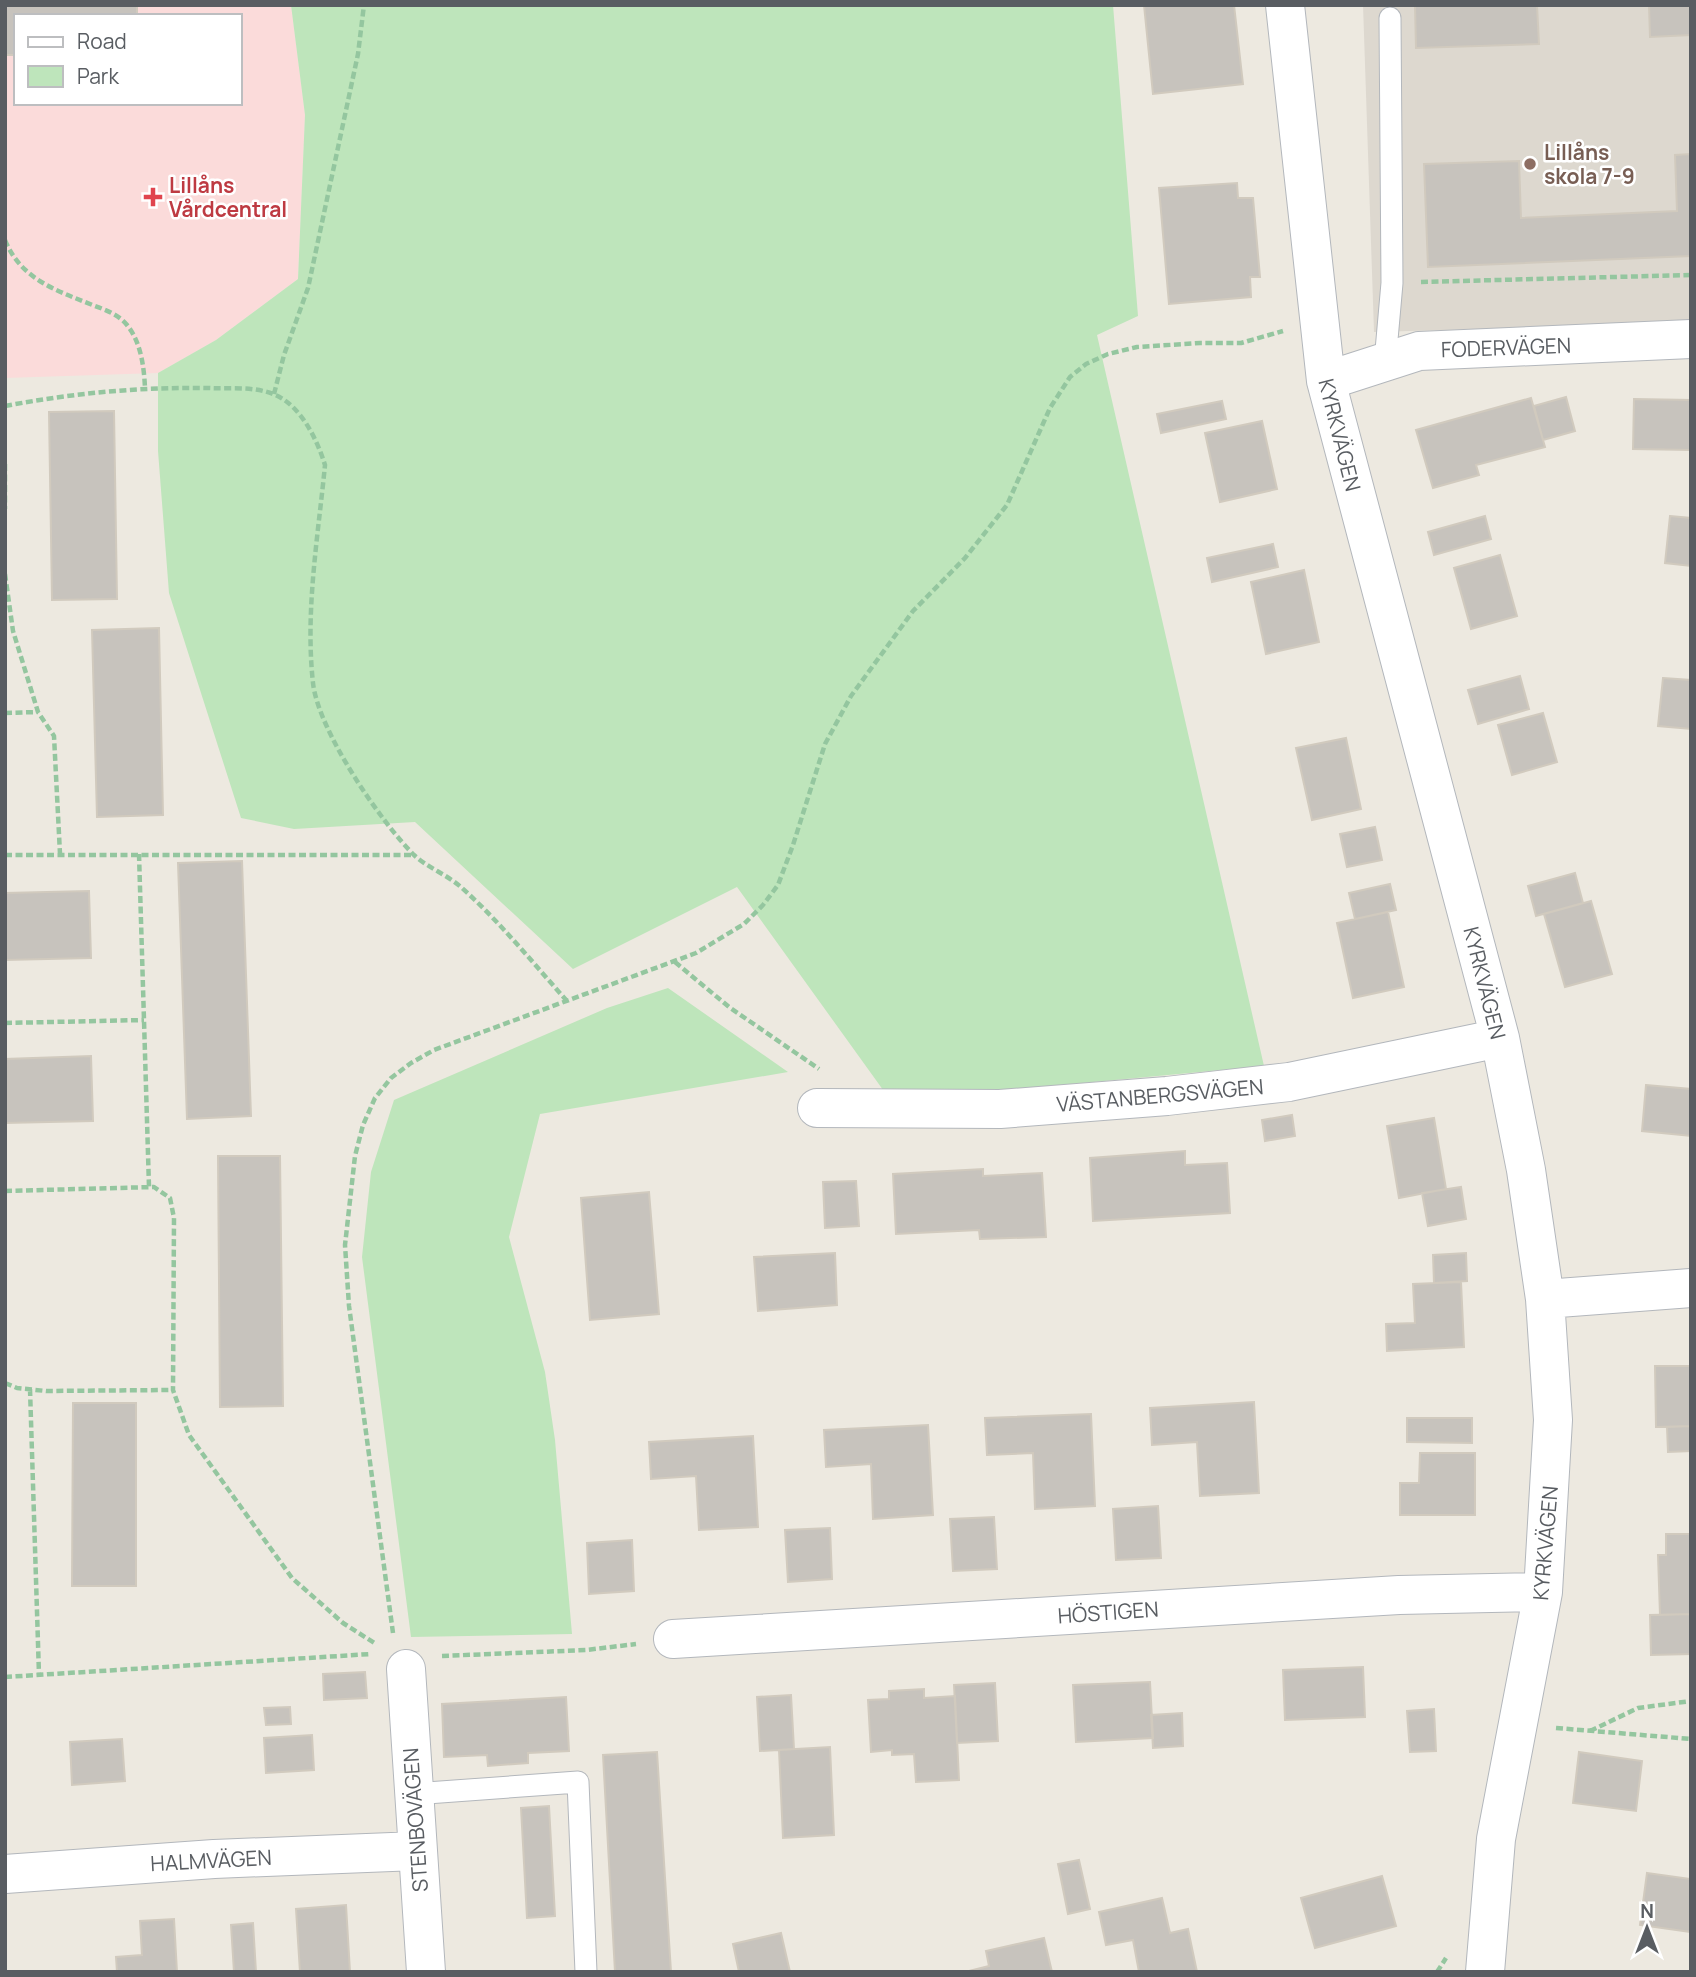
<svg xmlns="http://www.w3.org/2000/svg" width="1696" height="1977" viewBox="0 0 1696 1977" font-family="Manrope,sans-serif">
<rect width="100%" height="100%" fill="#ede9e0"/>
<path fill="#ddd8cf" d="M1363,5H1691V323L1374,332Z"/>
<path fill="#fbdbda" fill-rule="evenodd" d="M5,5H291L305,115L298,279L216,340L158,373L5,378ZM16,16H240V103H16Z"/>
<path fill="#bee5bb" d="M291,5H1113L1138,316L1097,335L1264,1066L891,1101L737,887L573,969L415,822L294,829L241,818L169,593L158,451V373L216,340L298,279L305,115Z
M668,988L788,1072L540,1114L509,1237L545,1372L555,1440L572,1634L411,1637L362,1257L371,1172L394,1100L607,1008Z"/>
<path fill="#c7c3bd" stroke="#d1cabe" stroke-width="2" d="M5,5H137V16H16V55H5Z
M1144,5H1234L1243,84L1153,94Z
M1415,5H1537L1539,44L1416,48Z
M1649,5H1691V35L1650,37Z
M1691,154V256L1428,267L1424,164L1519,161L1521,218L1677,211L1675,155Z
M1237,183L1238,198H1253L1260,277H1250L1251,297L1169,304L1159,188Z
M1566,397L1575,431L1543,440L1534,406Z
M1531,398L1545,447L1476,465L1479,475L1433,488L1416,430Z
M1634,399L1691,400V450L1633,449Z
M1222,401L1226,419L1161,433L1157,414Z
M114,411L117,599L52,600L49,412Z
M1262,421L1277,489L1220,502L1205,433Z
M1485,516L1491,539L1434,555L1428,532Z
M1670,516L1691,518V566L1665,563Z
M1273,544L1278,567L1212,582L1207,558Z
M1500,555L1517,616L1471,629L1454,568Z
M1304,570L1319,642L1266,654L1251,582Z
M159,628L163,815L97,817L92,630Z
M1520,676L1529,709L1478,724L1468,690Z
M1663,678L1691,680V729L1658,726Z
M1543,713L1557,762L1512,775L1498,725Z
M1346,738L1361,809L1312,820L1296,748Z
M1375,827L1382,860L1347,867L1340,834Z
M242,861L251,1116L187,1119L178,863Z
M1575,873L1583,903L1536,916L1528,886Z
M1390,884L1396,910L1355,919L1349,893Z
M89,891L91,958L5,960V893Z
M1591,901L1612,974L1565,987L1544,914Z
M1388,912L1404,987L1353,998L1337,923Z
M91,1056L93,1121L5,1123V1059Z
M1646,1085L1691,1089V1136L1642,1131Z
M1292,1115L1295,1136L1265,1141L1262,1120Z
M1434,1118L1446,1189L1399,1198L1387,1126Z
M1185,1151V1165L1227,1163L1230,1213L1093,1221L1090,1158Z
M218,1156H280L283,1406L220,1407Z
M983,1169V1176L1042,1173L1046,1237L980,1239L979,1230L896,1234L893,1174Z
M856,1181L859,1226L825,1228L823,1182Z
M1461,1187L1466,1219L1428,1226L1422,1193Z
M649,1192L659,1314L590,1320L581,1198Z
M835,1253L837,1305L758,1311L754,1257Z
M1466,1253L1467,1281L1434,1283L1433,1255Z
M1461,1282L1464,1347L1387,1351L1386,1324L1415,1323L1413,1284Z
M1655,1366H1691V1426L1656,1427Z
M1254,1402L1259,1493L1200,1496L1197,1442L1152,1445L1150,1408Z
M73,1403H136V1586H72Z
M1091,1414L1095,1506L1035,1509L1033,1453L987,1455L985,1418Z
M1407,1418H1472V1443L1407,1442Z
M928,1425L933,1515L873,1519L871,1464L826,1467L824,1430Z
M1691,1426V1451L1668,1452L1667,1427Z
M753,1436L758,1527L699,1530L696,1476L651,1479L649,1442Z
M1420,1453H1475V1515H1400V1483H1419Z
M1158,1506L1161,1558L1116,1560L1113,1509Z
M994,1517L997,1569L953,1571L950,1519Z
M830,1528L832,1579L788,1582L785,1530Z
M1666,1534H1691V1614L1660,1615L1658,1555H1666Z
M632,1540L634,1591L589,1594L587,1543Z
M1691,1614V1654L1651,1655L1650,1615Z
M1363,1667L1365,1717L1285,1720L1283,1670Z
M365,1672L367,1698L324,1700L323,1674Z
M1150,1682L1153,1738L1076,1742L1073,1685Z
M995,1683L998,1741L957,1743L954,1685Z
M924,1689V1698L955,1696L959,1780L916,1782L914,1754L892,1755V1750L871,1752L868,1700L889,1699V1691Z
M791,1695L794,1749L760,1751L757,1697Z
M566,1697L569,1751L528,1753V1763L488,1766L487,1755L444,1757L442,1704Z
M290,1707L291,1724L266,1725L264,1708Z
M1434,1709L1436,1751L1410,1752L1407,1711Z
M1182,1713L1183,1746L1153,1748L1151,1715Z
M312,1735L314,1770L266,1773L264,1738Z
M122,1739L125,1781L72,1785L70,1742Z
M830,1747L834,1835L783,1838L779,1750Z
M657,1752L671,1972H615L603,1755Z
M1579,1752L1642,1761L1636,1811L1573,1803Z
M549,1806L555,1916L527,1918L521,1808Z
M1079,1860L1090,1909L1068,1914L1058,1864Z
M1647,1873L1691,1879V1932L1640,1925Z
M1382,1876L1396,1926L1315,1948L1301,1898Z
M1162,1898L1170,1933L1188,1929L1197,1972H1139L1133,1940L1106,1945L1099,1912Z
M346,1905L350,1972H300L296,1909Z
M174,1919L177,1972H117L116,1957L142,1955L140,1921Z
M253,1923L256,1972H234L231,1925Z
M781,1933L790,1972H739L733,1944Z
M1044,1938L1052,1972H965L989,1966L986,1951Z"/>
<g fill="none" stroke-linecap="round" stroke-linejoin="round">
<defs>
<path id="service" d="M1385,362L1392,283L1390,18
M413,1794L578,1782L586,1972"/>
<path id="minor" d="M1285,5L1326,381L1500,1038L1526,1170L1545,1299L1553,1420L1543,1592L1496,1839L1485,1972
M1326,381L1419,351L1691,339
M817,1108L1000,1109L1167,1096L1289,1082L1500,1038
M1545,1299L1691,1288
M673,1639L1399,1595L1543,1592
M406,1669L426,1972
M5,1874L214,1859L417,1851"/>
</defs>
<use href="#service" stroke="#b3b7bc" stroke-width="23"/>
<use href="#minor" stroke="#b3b7bc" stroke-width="40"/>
<path stroke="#94c69f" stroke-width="4.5" stroke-dasharray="7 3.5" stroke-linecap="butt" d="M5,240C21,280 58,291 95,306C106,310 119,315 127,325C141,342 144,367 145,388
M1421,282L1691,275
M274,394L284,355L308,288L358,54L364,5
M5,406C74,393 139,387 208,388C229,389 253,386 273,394C300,404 317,439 325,465C318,537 305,611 313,683C318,730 380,821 414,855C428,868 448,875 462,888C500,922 533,963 567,1001
M5,464V509
M5,574L13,631L38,712L54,736L60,854
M5,713L38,712
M139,854L149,1187
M5,855H414
M675,962L729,1007L819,1069
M5,1023L144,1020
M5,1191L154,1187L170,1198L174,1218L173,1390L189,1435L292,1578L343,1623L376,1644
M5,1383L17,1388L46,1391L173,1390
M30,1389L39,1675
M393,1633L349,1306L345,1245L355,1156L363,1125L375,1098L391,1078L411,1063L434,1050L696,953L744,924L763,905L778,885L793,845L825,744L851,696L913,611L965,558L1007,505L1050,408L1070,377L1086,364L1108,354L1137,347L1200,343H1241L1283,331
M442,1656L586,1650L636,1644
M5,1677L371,1654
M1556,1728L1691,1739
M1590,1731L1638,1708L1691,1701
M1437,1972L1446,1958"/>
<use href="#service" stroke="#fff" stroke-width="21"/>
<use href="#minor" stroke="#fff" stroke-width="38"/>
</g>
<circle fill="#8d6e63" stroke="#fff" stroke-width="2.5" cx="1530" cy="164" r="7"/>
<path fill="#e0444e" stroke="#fff" stroke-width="2.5" d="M149.5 186.5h7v7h7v7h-7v7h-7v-7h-7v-7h7z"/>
<g text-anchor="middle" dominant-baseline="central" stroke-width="5" stroke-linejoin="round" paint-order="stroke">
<g font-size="21" font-weight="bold" fill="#785e54" stroke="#fff" text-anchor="start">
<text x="1544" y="152">Lillåns<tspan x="1544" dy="24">skola 7-9</tspan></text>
</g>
<g font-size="21" font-weight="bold" fill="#be3a42" stroke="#fff" text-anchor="start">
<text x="169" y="185">Lillåns<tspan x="169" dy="24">Vårdcentral</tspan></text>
</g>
<g font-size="21" fill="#595d62" stroke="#fff">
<text transform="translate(1506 347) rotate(-2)">FODERVÄGEN</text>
<text transform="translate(1340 435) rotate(76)">KYRKVÄGEN</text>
<text transform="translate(1485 983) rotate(76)">KYRKVÄGEN</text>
<text transform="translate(1160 1095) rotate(-5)">VÄSTANBERGSVÄGEN</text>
<text transform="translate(1545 1543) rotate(-85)">KYRKVÄGEN</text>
<text transform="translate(1108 1612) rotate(-4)">HÖSTIGEN</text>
<text transform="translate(415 1820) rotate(-94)">STENBOVÄGEN</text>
<text transform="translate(211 1860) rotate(-3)">HALMVÄGEN</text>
</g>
</g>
<rect width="1696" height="1977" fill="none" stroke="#595d62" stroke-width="14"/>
<rect x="14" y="14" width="228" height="91" fill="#ffffff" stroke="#bdbec0" stroke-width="2"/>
<rect x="28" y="37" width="35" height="10" fill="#ffffff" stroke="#bdbec0" stroke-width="2"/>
<text x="77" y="49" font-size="21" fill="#595d62">Road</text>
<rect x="28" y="66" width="35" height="21" fill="#bee5bb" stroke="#bdbec0" stroke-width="2"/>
<text x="77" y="84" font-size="21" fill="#595d62">Park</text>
<g transform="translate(1647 1928)" stroke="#ffffff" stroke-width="5" paint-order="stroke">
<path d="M0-5L12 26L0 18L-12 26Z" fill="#595d62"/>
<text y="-10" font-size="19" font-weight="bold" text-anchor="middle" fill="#595d62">N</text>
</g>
</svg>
